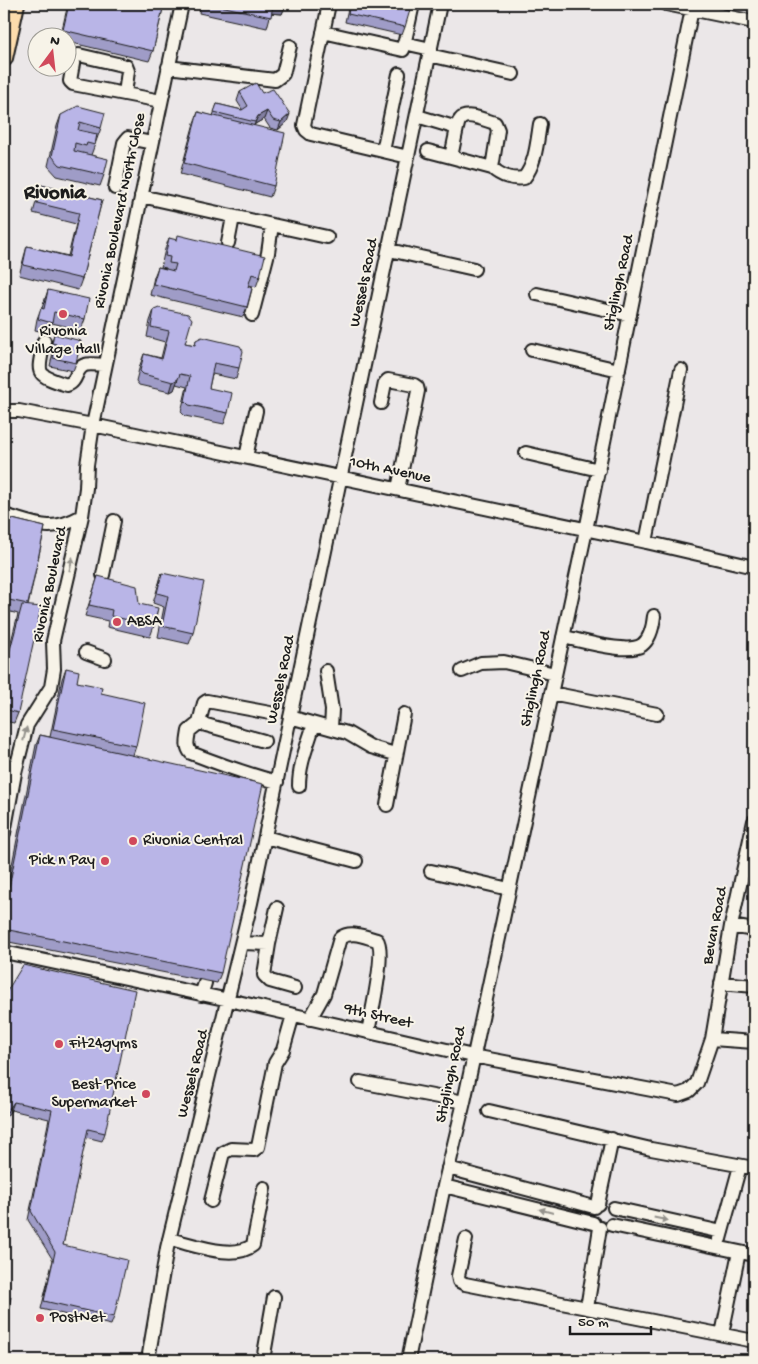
<svg xmlns="http://www.w3.org/2000/svg" width="758" height="1364" viewBox="0 0 758 1364" font-family="'Gochi Hand',sans-serif">
<rect width="100%" height="100%" fill="#ebe7e8"/>
<filter id="ink" filterUnits="userSpaceOnUse"><feTurbulence type="fractalNoise" baseFrequency=".02" numOctaves="2"/><feDisplacementMap in="SourceGraphic" scale="10" xChannelSelector="R" yChannelSelector="G"/><feConvolveMatrix kernelMatrix="1 2 1 2 8 2 1 2 1" color-interpolation-filters="sRGB"/></filter>
<g filter="url(#ink)">
<g fill="none" stroke-linecap="round" stroke-linejoin="round">
<defs>
<path id="minor" d="M329,4L304,125L306,130L311,134L408,157
M666,4L754,22
M323,32L403,50L413,4
M404,43L431,49
M429,55L513,74
M168,67L275,80L283,74L290,46
M125,94L128,71L126,66L79,55L74,58L70,81L73,84L161,101
M417,116L457,128L451,157L428,151
M457,128C458,125 458,122 460,120C466,111 487,121 495,123L498,130L492,168C501,176 513,180 524,178C536,163 537,142 540,124
M383,151L399,74
M451,157L492,168
M115,188L124,143L128,138L152,143
M141,196L327,237
M228,243L233,217
M389,250L474,269
M537,294L630,315
M252,315L268,253L272,225
M44,341C38,374 33,374 67,385C78,382 75,368 85,365C90,363 99,365 105,365
M532,350L619,370
M381,403L385,383L388,380L414,385L417,387L418,391L398,489
M4,411H19L93,425L646,542L754,567
M526,453L599,470
M246,457L256,411
M4,515C36,524 50,534 82,516
M646,542L681,370
M103,575L114,521
M563,637C581,640 627,655 642,645C650,639 653,626 654,616
M86,652L105,659
M326,671L332,710L331,728
M462,671L481,663L504,662L555,674
M551,693L657,714
M270,713L207,701L204,703L199,723L189,731C188,739 185,746 191,753C219,764 247,774 277,782
M290,717L347,733L371,747L395,754
M199,723L264,741
M4,760L15,773
M299,786C299,764 308,744 314,724
M387,805L404,714
M4,833L15,773L27,725L51,687L54,669L53,641L82,516L86,488L87,465L93,425L182,4
M265,837L356,861
M431,871L509,889
M731,926L754,930
M242,943L269,944L264,975L270,981L295,988
M269,944L277,908
M4,952L229,1000L473,1056L678,1095L689,1091L697,1083L712,1039L731,926L754,821
M721,983L754,986
M201,995L205,983
M310,1019L324,994L340,938C351,930 365,937 377,940C386,950 371,1016 368,1032
M712,1039L754,1042
M360,1082L464,1102
M489,1111L651,1149L754,1168
M448,1168L594,1207
M444,1186L593,1223
M211,1201L223,1153L231,1149L254,1150L258,1147L275,1063L283,1050L293,1015
M598,1204L612,1139
M614,1208L722,1232
M612,1225L754,1255
M169,1239C193,1244 233,1261 253,1245L264,1188
M466,1239L458,1276L459,1281L465,1284L587,1308L600,1228
M720,1239L740,1166
M587,1308L754,1341
M722,1334L739,1252
M148,1360L167,1248L251,903L440,4
M263,1360L274,1297
M408,1360L444,1186L464,1102L586,530L693,4"/>
<path id="major" d="M4,58L16,4"/>
</defs>
<use href="#minor" stroke="#1c1c1c" stroke-width="16"/>
<use href="#major" stroke="#1c1c1c" stroke-width="20"/>
<use href="#minor" stroke="#f7f3e8" stroke-width="12"/>
<use href="#major" stroke="#fddcac" stroke-width="16"/>
</g>
<path fill="#9f9cc7" stroke="#1c1c1c" d="M68,4H164L153,51L149,61L68,42V38H60Z
M201,4H286L282,14L271,13L267,28L199,13Z
M349,4H383L405,27L402,35L345,22Z
M240,92L262,93L287,122L278,130L270,128L264,119L255,124L254,125L274,186L270,197L180,174L194,123L198,112L213,116L217,104L242,110V109L237,101Z
M61,115L101,128L91,155L104,175L100,186L57,176L48,166L57,126Z
M41,185L102,200L82,279L78,290L19,275L24,257L27,246L68,256L76,224L33,213L38,195Z
M169,238L260,276L256,287L249,285L247,307L243,317L150,295L154,277L158,267L166,269V268L161,267L165,249Z
M48,290L85,319L81,330L52,323L48,333L35,330L37,319L41,308H42Z
M154,310L185,343L195,345L196,340L239,368L236,379L212,374L209,388L228,413L224,424L185,416L181,412L187,387L176,384L174,390L170,392L139,385L136,381L140,365L144,354L161,358L165,342L147,337L150,321Z
M54,334L76,363L73,371L50,366L53,352L49,351Z
M4,517L45,527L28,606L18,713L14,723L4,721V660L6,661L18,614L4,610Z
M162,573L193,633L189,644L158,637L164,607L153,603Z
M98,576L139,604L154,626L150,637L107,627L108,621L85,616Z
M66,668L77,682L101,693L136,746L133,755L221,973L217,983L4,941V904L36,745L40,735L50,737L62,679Z
M4,996L105,1133L102,1141L86,1137L63,1245L114,1317L111,1325L41,1309L53,1260L28,1220L49,1119L11,1110L4,1120Z"/>
<path fill="#827fa2" stroke="#1c1c1c" d="M273,4H286L282,14L269,13Z
M267,111L264,119L255,124L252,130L258,116Z
M290,114L287,122L278,130L281,122Z
M178,379L174,390L170,392L173,382Z
M14,1102L11,1110L4,1120V1116Z"/>
<path fill="#b9b5e7" stroke="#1c1c1c" d="M69,4H164L153,51L63,30Z
M211,4H273L271,17Z
M350,4H383L410,10L405,27L348,14Z
M256,83L262,93L273,89L290,114L281,122L273,120L267,111L258,116L255,122L214,112L217,104L242,110L248,106L240,92Z
M78,106L105,113L101,128L80,122L78,130L97,134L95,145L87,143L86,146L75,143L74,151L108,159L104,175L60,165L52,156L61,115Z
M198,112L285,133L274,186L184,163Z
M41,185L102,200L82,279L23,265L27,246L69,257L79,213L37,203Z
M178,235L265,256L260,276L252,274L248,287L252,288L247,307L153,284L158,267L174,271L176,264L169,263L170,257L165,256L169,238L177,240Z
M48,290L89,299L85,319L54,312L52,323L38,319L41,308L44,309Z
M159,308L188,314L192,319L185,343L195,345L196,340L202,337L240,346L243,351L239,368L214,363L209,388L232,393L228,413L189,405L185,401L190,376L180,374L178,379L173,382L143,374L140,371L144,354L162,359L169,331L151,327L154,310Z
M54,334L81,341L76,363L53,358L56,344L52,343Z
M4,517L45,527L28,604L4,599Z
M162,573L204,582L193,633L162,626L168,596L157,593Z
M98,576L137,586L139,604L158,608L154,626L111,616L112,610L89,605Z
M22,605L41,607L18,713L4,709V660L7,661Z
M66,668L79,671L77,682L102,687L101,693L145,703L136,746L53,729Z
M40,735L263,784L221,973L4,929V912Z
M23,965L135,990L105,1133L88,1129L63,1245L127,1260L114,1317L44,1301L55,1252L31,1211L52,1110L14,1102L4,1116V996Z
M4,1295L11,1297L4,1329Z"/>
<defs><path id="oneway-solid" d="M-6-.8H1V-3.2L6.5 0L1 3.2V.8H-6Z" transform="scale(1.25)"/></defs>
<g fill="#94928c">
<use href="#oneway-solid" transform="translate(71 564) rotate(-77)"/>
<use href="#oneway-solid" transform="translate(25 734) rotate(-76)"/>
<use href="#oneway-solid" transform="translate(546 1211) rotate(-165)"/>
<use href="#oneway-solid" transform="translate(661 1219) rotate(12)"/>
</g>
</g>
<g fill="#d1495b" stroke="#f7f3e8" stroke-width="2">
<circle cx="63" cy="314" r="5"/>
<circle cx="117" cy="622" r="5"/>
<circle cx="133" cy="841" r="5"/>
<circle cx="105" cy="861" r="5"/>
<circle cx="59" cy="1044" r="5"/>
<circle cx="146" cy="1094" r="5"/>
<circle cx="40" cy="1318" r="5"/>
</g>
<g text-anchor="middle" dominant-baseline="central" stroke-width="4" stroke-linejoin="round" paint-order="stroke">
<g font-size="16" fill="#1c1c1c" stroke="#f7f3e8">
<text transform="translate(121 211) rotate(-78)">Rivonia Boulevard North Close</text>
<text transform="translate(365 283) rotate(-78)">Wessels Road</text>
<text transform="translate(620 283) rotate(-78)">Stiglingh Road</text>
<text transform="translate(390 471) rotate(12)">10th Avenue</text>
<text transform="translate(51 585) rotate(-78)">Rivonia Boulevard</text>
<text transform="translate(537 679) rotate(-78)">Stiglingh Road</text>
<text transform="translate(282 680) rotate(-78)">Wessels Road</text>
<text transform="translate(716 926) rotate(-79)">Bevan Road</text>
<text transform="translate(378 1017) rotate(13)">9th Street</text>
<text transform="translate(194 1074) rotate(-76)">Wessels Road</text>
<text transform="translate(452 1075) rotate(-78)">Stiglingh Road</text>
</g>
<g font-size="16" fill="#1c1c1c" stroke="#f7f3e8" text-anchor="start">
<text x="63" y="332" text-anchor="middle">Rivonia<tspan x="63" dy="18">Village Hall</tspan></text>
<text x="127" y="622">ABSA</text>
<text x="143" y="841">Rivonia Central</text>
<text x="95" y="861" text-anchor="end">Pick n Pay</text>
<text x="69" y="1044">Fit24gyms</text>
<text x="136" y="1085" text-anchor="end">Best Price<tspan x="136" dy="18">Supermarket</tspan></text>
<text x="50" y="1318">PostNet</text>
</g>
<g font-size="21" font-weight="bold" fill="#1c1c1c" stroke="#f7f3e8">
<text x="55" y="194">Rivonia</text>
</g>
</g>
<rect width="758" height="1364" fill="none" stroke="#f7f3e8" stroke-width="20"/>
<rect x="10" y="10" width="738" height="1344" fill="none" stroke="#1c1c1c" stroke-width="2" filter="url(#ink)"/>
<g transform="translate(52 52) rotate(15)"><circle r="24" fill="#f7f3e8" stroke="#9f9d96"/>
<path d="M0-4L9 19L0 12L-9 19Z" fill="#d1495b"/>
<text y="-8" font-size="14" font-weight="bold" text-anchor="middle" fill="#1c1c1c">N</text>
</g>
<path d="M570 1326v8h81v-8" fill="none" stroke="#1c1c1c" stroke-width="2.5"/>
<text x="578" y="1326" font-size="15" fill="#1c1c1c" stroke="#f7f3e8" stroke-width="4" paint-order="stroke">50 m</text>
</svg>
